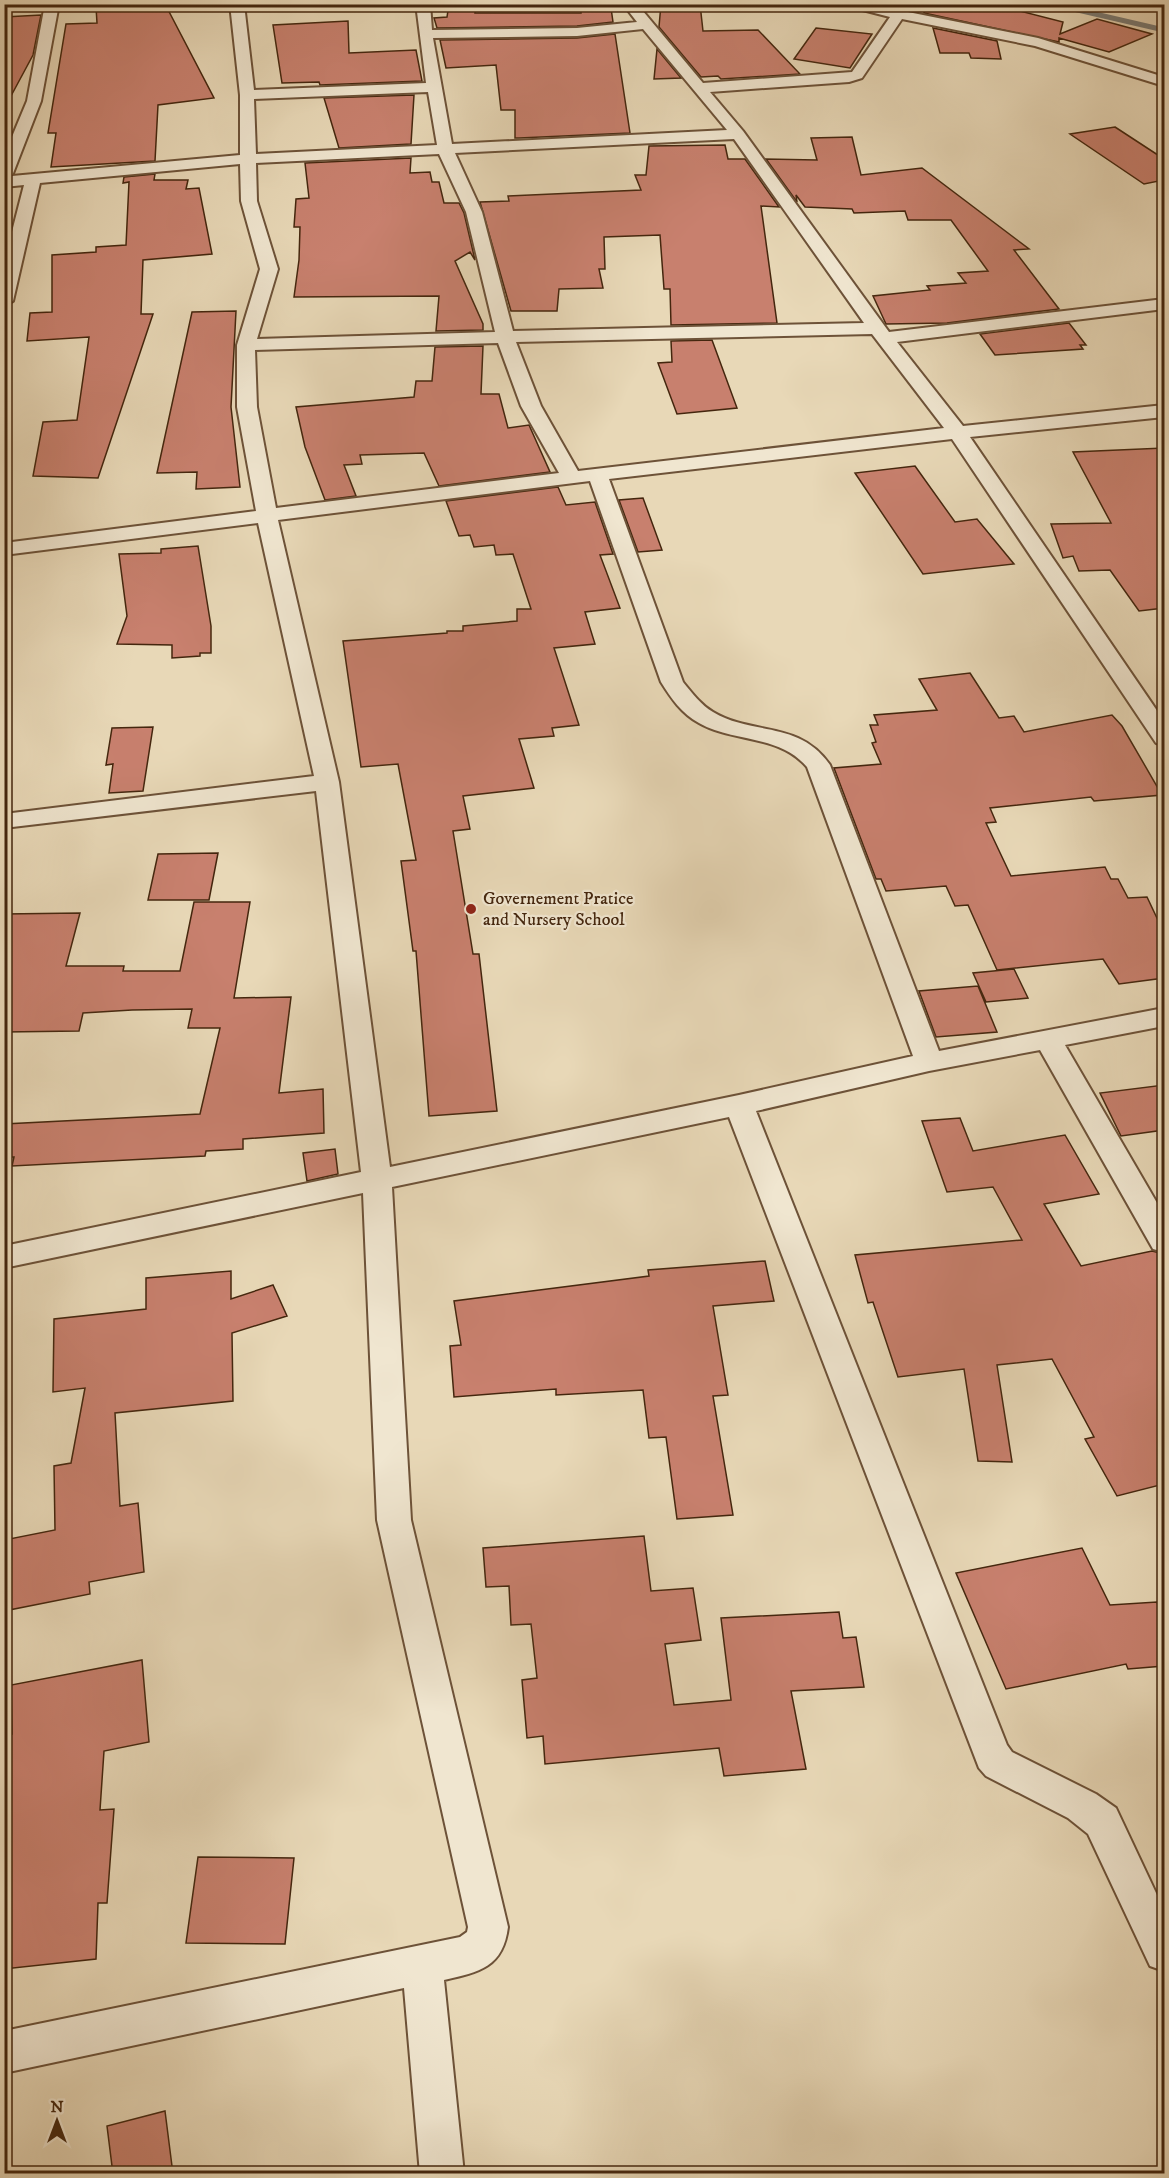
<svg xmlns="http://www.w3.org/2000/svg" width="1169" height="2178" viewBox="0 0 1169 2178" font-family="'IM FELL DW Pica',serif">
<rect width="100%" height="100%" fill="#e8d8b7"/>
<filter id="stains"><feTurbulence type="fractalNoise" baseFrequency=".00333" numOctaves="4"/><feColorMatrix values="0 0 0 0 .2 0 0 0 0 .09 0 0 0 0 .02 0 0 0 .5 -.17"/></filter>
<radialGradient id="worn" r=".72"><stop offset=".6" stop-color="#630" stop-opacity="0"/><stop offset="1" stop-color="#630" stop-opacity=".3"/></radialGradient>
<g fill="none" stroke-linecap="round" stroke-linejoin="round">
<path stroke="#7a7c76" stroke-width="5" d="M1052,4L1164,30"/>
</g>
<path fill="#c8806e" stroke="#44260e" stroke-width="1.5" d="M103,4H165L214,98L158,105L155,161L51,167L56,133H48L66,24L97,23L96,7H102Z
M449,4H476L475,13H581V9L611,8L613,22L577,26L437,28L434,18L447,17Z
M661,4H700L703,31L758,30L800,74L721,79L718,76L701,77L659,27Z
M925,4H993L1063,22L1060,34L1097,19L1152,34L1109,52L1059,38V42L924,13Z
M41,15L33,55L4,109V17Z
M348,21L349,53L416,50L422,81L320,85L319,82L282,83L273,25Z
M816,28L872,34L850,68L794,59Z
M933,28L997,41L1001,59L971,58L969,53H940Z
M615,34L630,133L519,138H515V110H501L496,65L446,68L440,40L577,38Z
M657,49L681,78L654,79Z
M414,95L411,144L339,148L324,98Z
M1115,127L1164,159V180L1144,184L1070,134Z
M852,137L861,175L922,168L1029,249L1014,250L1059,309L947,323L886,324L873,296L930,290L927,286L966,283L958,273L988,271L951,220H908L905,211L854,213L852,209L805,207L796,195L797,202L766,159L817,160L811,138Z
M725,145L728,159H745L779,207L761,206L777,323L671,325L670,289H664L660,235L604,237L605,269H599L603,288L559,289L557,311H511L480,202L509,201L508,196L641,190L635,175H646L649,146Z
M411,158L410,173L430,172L432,182H439L444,203H459L464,213L475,260L470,252L455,261L483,324V330L436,331L439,296L294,297L299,260L300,227H294L296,199L309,198L305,163Z
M155,174L154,180H188L186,189L199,188L212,254L143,260L141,314H153L98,478L33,476L43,422L77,420L89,337L27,341L30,313L52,312V255L96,252V247L126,245L129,182L123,183L124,177Z
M236,311L231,407L240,487L196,489L197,472L157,473L192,312Z
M1069,323L1086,345H1080L1083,349L995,355L980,334Z
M712,340L737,408L677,414L658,363L672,362L671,341Z
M483,346L481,394H499L508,428L529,425L550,472L439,486L424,453L360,455L362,464L344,465L356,496L325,500L305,447L296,407L414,397L416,381H432L435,347Z
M1164,448V608L1139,611L1110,570L1079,571L1073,556L1063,558L1051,524L1111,523L1073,452Z
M915,466L955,522L977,519L1014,564L923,574L855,473Z
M558,487L566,505L595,502L613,554L600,555L620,608L585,612L595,644L554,648L579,725L552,728L554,736L519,739L534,788L463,796L470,829L453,831L473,954H479L497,1111L429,1116L416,951H413L401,861L416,860L398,764L361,767L343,641L447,633V631H463V626L517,621V609H531L513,554L496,555L494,545L474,547L470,535L459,536L446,501Z
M643,498L662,550L638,552L619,500Z
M198,546L211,626V653H200V656L172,658V645L117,644L127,616L119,554L161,553V549Z
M970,673L999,718L1014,716L1024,732L1112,715L1122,726L1162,795L1094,801L1091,797L990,808L996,822L986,823L1011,876L1105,867L1111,879H1118L1128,898L1147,897L1164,933V978L1119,984L1103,959L997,970L968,905L955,906L946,886L886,891L881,879H876L834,768L881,764L872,743L876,742L870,725H878L874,715L937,710L919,679Z
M153,727L143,791L109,793L113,764L106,765L112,728Z
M218,853L209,900H148L158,854Z
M194,902H250L234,998L291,997L279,1093L323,1089L324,1133L243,1139V1149L206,1151L205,1156L12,1166L14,1157H4V1124L200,1114L220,1028H188L192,1009L132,1010L83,1013L79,1031L4,1032V914L80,913L66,966H124L123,971H180Z
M1014,969L1028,998L986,1002L973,973Z
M978,986L997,1032L936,1037L919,991Z
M1164,1085V1130L1121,1136L1100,1093Z
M960,1118L973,1151L1065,1135L1099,1194L1044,1204L1081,1266L1152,1251L1164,1254V1484L1117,1496L1085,1439L1094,1437L1052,1359L997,1365L1012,1462L978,1461L964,1369L898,1377L873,1302L868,1303L855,1255L1022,1240L993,1187L947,1192L922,1121Z
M335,1149L338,1174L307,1181L303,1153Z
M765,1261L774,1301L713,1306L728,1395L713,1396L733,1515L677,1519L666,1437L649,1438L643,1390L556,1395V1389L454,1397L450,1346L461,1345L454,1301L649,1276L648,1270Z
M231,1271V1299L273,1285L287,1316L232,1333L233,1401L115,1413L120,1506L138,1503L144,1572L89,1582L90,1594L4,1611V1540L55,1530L54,1466L71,1463L85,1388L53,1392L54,1319L146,1309V1278Z
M644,1536L651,1591L693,1588L701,1640L665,1644L674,1705L731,1700L721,1618L839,1612L843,1638L856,1637L864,1687L791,1691L806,1769L724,1776L719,1748L545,1764L543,1736L527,1738L522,1680L537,1678L531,1624L511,1625L509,1586L486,1587L483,1548Z
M1082,1548L1110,1605L1157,1602L1164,1624V1666L1128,1669L1126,1664L1006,1689L956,1573Z
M142,1660L149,1742L104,1751L100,1810L114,1809L107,1903H98L96,1959L4,1969V1735L12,1734L11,1685Z
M198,1857L294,1858L285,1944L186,1943Z
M165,2111L173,2174H113L107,2126Z"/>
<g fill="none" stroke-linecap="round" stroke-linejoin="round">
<defs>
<path id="street" d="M45,4H59L41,101L12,176L240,155V95L230,4H244L254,90L426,83L416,4H430L432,30L577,28L637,22L623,4H637L703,83L852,72L890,17L839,4H868L1038,38L1164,77V86L1035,46L902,19L862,78L849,82L710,92L743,131L889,332L1164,299V309L897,342L963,426L1164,405V417L970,437L1164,721V745L1156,743L952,439L609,479L683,682C692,693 701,705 713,712C753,736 799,720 830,765L939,1051L1164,1008V1026L1065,1045L1164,1215V1252L1153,1249L1040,1050L929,1071L756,1111L1007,1745L1012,1752L1096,1794L1116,1808L1164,1910V1971L1150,1966L1088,1834L1068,1818L986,1776L979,1768L729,1117L392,1187L411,1520L508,1927C503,1967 480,1972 444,1980L464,2174H420L404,1988L4,2073V2031L460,1937L467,1932L468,1927L377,1520L363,1193L4,1268V1246L361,1172L316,791L4,828V814L314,776L258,523L4,555V543L256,511L237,407V345L260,269L241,201L240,164L40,183L13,301L4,306V263L24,185L4,187V156L27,101ZM643,29L727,130L452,144L433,38L577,36ZM428,92L437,145L256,154L254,99ZM734,139L864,323L513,331L482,212L455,153ZM439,154L466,212L495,332L257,339L278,269L257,201L256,163ZM872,334L944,428L578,471L541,406L516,342ZM498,343L521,406L559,473L276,508L257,407L255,350ZM590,481L661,682C671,698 682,714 699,723C734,743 779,734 807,767L913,1056L739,1095L390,1167L339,782L278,520Z"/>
</defs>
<use href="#street" stroke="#6d5238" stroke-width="4"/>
<use href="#street" fill="#f0e6d0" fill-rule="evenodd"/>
</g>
<circle fill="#8f2418" stroke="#f0e6d0" stroke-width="2" cx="471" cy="909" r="6"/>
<g text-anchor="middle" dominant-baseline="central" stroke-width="4.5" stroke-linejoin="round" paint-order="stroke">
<g font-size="18" fill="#44260e" stroke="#f0e6d0" text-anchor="start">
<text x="483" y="899">Governement Pratice<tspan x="483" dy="21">and Nursery School</tspan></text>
</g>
</g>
<rect width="1169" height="2178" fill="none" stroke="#e8d8b7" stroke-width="24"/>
<rect x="6" y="6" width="1157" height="2166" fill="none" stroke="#44260e" stroke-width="3"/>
<rect x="12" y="12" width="1145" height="2154" fill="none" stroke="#44260e" stroke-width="1.5"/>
<g transform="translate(57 2121)" stroke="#f0e6d0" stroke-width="4.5" paint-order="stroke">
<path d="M0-4.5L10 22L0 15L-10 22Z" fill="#44260e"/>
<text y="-9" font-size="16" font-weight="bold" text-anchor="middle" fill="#44260e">N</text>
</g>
<rect width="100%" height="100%" filter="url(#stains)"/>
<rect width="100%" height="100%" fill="url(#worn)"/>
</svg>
